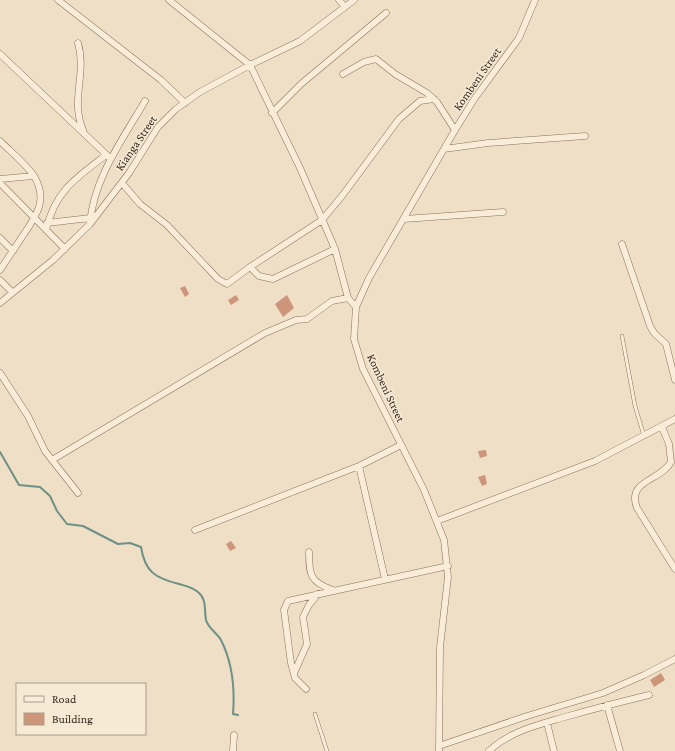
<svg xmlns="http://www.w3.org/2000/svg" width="675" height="751" viewBox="0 0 675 751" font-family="'Crimson Pro',serif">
<rect width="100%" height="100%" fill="#efdfc6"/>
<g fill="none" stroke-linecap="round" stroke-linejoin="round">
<path stroke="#6d9185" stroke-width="2" d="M0,452L19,485L40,487L50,496L57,511L67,524L83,526L118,544L130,543L141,547C145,572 155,578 179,584C186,586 192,587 198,592C207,599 204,610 206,620C208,628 217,633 221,640C232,662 235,689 233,714L238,715"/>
</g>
<path fill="#cd967b" d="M185,286L189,294L185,297L180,288Z
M236,295L239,300L231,305L228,300Z
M287,295L294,308L283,317L275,304Z
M486,450L487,456L480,458L478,451Z
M485,475L487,484L482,486L478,477Z
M231,541L236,548L230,551L226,544Z
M661,673L665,680L654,687L650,680Z"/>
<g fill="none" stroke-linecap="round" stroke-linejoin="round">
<defs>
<path id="service" d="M622,336L635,406L644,436
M315,714L327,751"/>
<path id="minor" d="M58,0L161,80L185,103
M169,0L250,65L300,168L335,249L348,298L356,307
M339,0L345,7
M78,43C87,74 70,100 83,130
M0,54L111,159
M343,74L364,62L376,59L395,74L427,93L437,102L455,130
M272,113L301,84L386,13
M0,141C11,152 25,163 34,176C48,199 37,215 24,234C16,246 8,258 0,270
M444,149L488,143L585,136
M0,179L33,176
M0,183L65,249
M122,183L140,204L167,225L218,279L227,284L250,267L322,220L342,196L399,119L420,101L434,99
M404,219L503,212
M47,223L90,218
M90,224C93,179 123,139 145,101
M46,230C55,191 76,178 106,155
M0,238L13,251
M622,244L650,326L654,333L666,344L675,380
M250,267L259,276L273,279L335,249
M0,280L12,292
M0,303L53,260L90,224L129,173L158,127L176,109L200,92L250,65L300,41L354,0
M0,373L28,416L45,451L78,493
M662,427L669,444L671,462C661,481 626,480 637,508L675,569
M52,460L265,333L296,320L307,319L332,301L348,298
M359,466L385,579
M437,521L595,461L675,419
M195,530L359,466L401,445
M309,552C309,575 310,582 333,590
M294,673L307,644L303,617L309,605L318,594
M306,689L295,678L291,663L284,610L288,601L448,566
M607,705L620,751
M547,723L554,751
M439,746L527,716L603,693L644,675L675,659
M233,751L234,735
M439,751L440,647L448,577L444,540L424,490L363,369L354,339L356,307L369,278L455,130L475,98L519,38L535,0
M489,751C510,731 538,725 565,717C593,709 620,702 649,695"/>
</defs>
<use href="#service" stroke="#8a705b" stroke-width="4"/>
<use href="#minor" stroke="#8a705b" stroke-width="7"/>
<use href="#service" stroke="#f9edd9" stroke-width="3"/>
<use href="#minor" stroke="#f9edd9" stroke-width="6"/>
</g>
<g text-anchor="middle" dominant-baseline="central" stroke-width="3" stroke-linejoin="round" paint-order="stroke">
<g font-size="12" fill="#3a2a1f" stroke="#f6ead5">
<text transform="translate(477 79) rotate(-55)">Kombeni Street</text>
<text transform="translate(136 143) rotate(-56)">Kianga Street</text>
<text transform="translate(386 388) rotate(65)">Kombeni Street</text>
</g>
</g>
<rect x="16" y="683" width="130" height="52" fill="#f6ead5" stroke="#ab9d8c"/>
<rect x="24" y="696" width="20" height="6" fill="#f9edd9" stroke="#ab9d8c"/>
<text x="52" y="703" font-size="12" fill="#3a2a1f">Road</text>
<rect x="24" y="713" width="20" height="12" fill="#cd967b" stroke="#ab9d8c"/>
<text x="52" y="723" font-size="12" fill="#3a2a1f">Building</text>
</svg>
